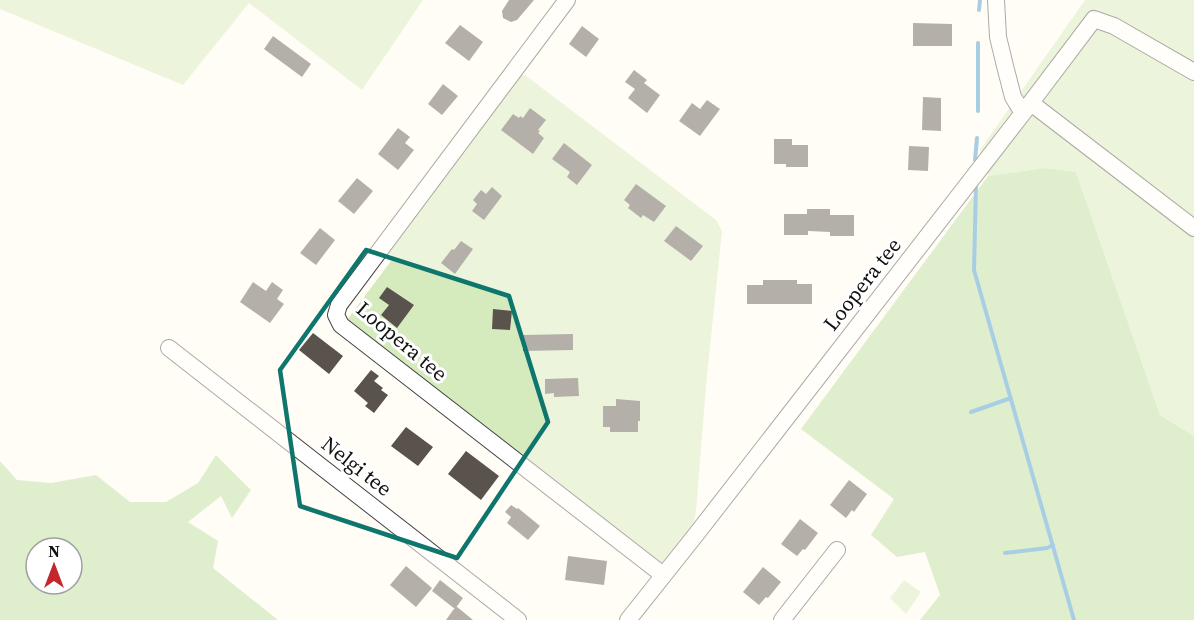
<svg xmlns="http://www.w3.org/2000/svg" width="1194" height="620" viewBox="0 0 1194 620" font-family="'Source Serif 4',serif">
<rect width="100%" height="100%" fill="#fffdf5"/>
<path fill="#d5ebbd" d="M0,0H423L362,90L249,3L183,85L0,9Z
M1085,0H1194V436L1160,415L1076,172L1045,168L988,176L980,150Z
M525,75L716,220L722,231L706,386L696,512L692,532L663,565L347,320L394,257L386,251L519,76Z
M904,580L921,592L906,614L890,598Z"/>
<path fill="#b9dc9c" fill-rule="evenodd" d="M1045,168L1076,172L1160,415L1194,436V620H920L940,595L925,552L897,557L871,535L894,499L801,429L988,176Z
M216,455L251,490L232,518L221,496L188,522L218,541L213,568L278,620H0V461L17,480L51,483L96,475L130,502H166L198,483ZM36,548H72V584H36Z"/>
<g fill="none" stroke-linecap="round" stroke-linejoin="round">
<path stroke="#3f96cf" stroke-width="4" d="M979,10L980,0
M978,111V43
M975,160L977,138
M976,185L974,270L1074,620
M971,412L1011,398
M1005,553L1047,548L1053,545"/>
</g>
<path fill="#5a524d" d="M509,0H534L517,20L511,22L503,18L502,11Z
M913,23L952,24V46H913Z
M460,25L483,42L469,61L445,43Z
M582,26L599,39L586,57L569,44Z
M273,36L311,64L302,77L264,49Z
M634,70L647,80L644,83L660,95L647,113L628,98L635,89L625,82Z
M443,84L458,96L442,115L428,104Z
M923,97L941,98V131L922,130Z
M707,100L720,109L700,136L679,121L692,103L700,109Z
M530,108L546,120L538,130L540,131L538,133L544,138L533,154L501,130L513,114L519,118L520,116L523,118Z
M398,128L410,137L405,143L414,150L398,170L378,154Z
M774,139H792V145H808V167H786V164H774Z
M564,143L592,165L577,185L567,177L570,172L552,159Z
M909,146L929,147L928,171L908,170Z
M357,178L373,191L354,214L338,201Z
M636,184L666,206L654,222L643,215L641,218L628,208L630,205L624,200Z
M492,187L502,196L484,220L472,211L477,204L473,200L481,190L486,194Z
M807,209H830V215H854V236H830V232L808,231V235H784V214H807Z
M676,226L703,246L691,261L664,241Z
M320,228L335,240L316,265L300,253Z
M461,241L473,249L455,274L441,263L452,249L454,250Z
M763,280H797V284H812V304H747V285H763Z
M253,282L266,291L272,282L283,290L277,299L284,304L270,323L240,302Z
M387,287L414,305L397,328L381,315L389,305L379,298Z
M493,309L512,311L510,330L492,329Z
M313,333L343,356L329,374L299,350Z
M573,334V350L523,351V335Z
M371,370L379,376L374,381L383,388L381,390L388,395L374,413L365,406L368,403L354,391Z
M578,378L579,396L554,397V393L545,394V379Z
M616,399L640,401V421H638V432H610V427H603V406H616Z
M406,427L433,447L418,466L391,446Z
M466,451L499,476L481,500L448,474Z
M849,480L867,494L854,512L852,510L846,518L830,505Z
M511,505L517,509L518,508L540,526L528,540L507,523L511,517L505,512Z
M800,519L818,533L805,550L803,549L797,556L781,544Z
M568,556L607,561L604,585L565,580Z
M406,566L432,588L416,607L390,585Z
M763,567L781,582L768,598L766,597L759,605L743,592Z
M440,580L463,598L455,609L432,591Z
M456,606L473,620H446Z"/>
<g fill="none" stroke-linecap="round" stroke-linejoin="round">
<defs>
<path id="minor" d="M567,0L339,305L336,315L341,325L663,575
M996,0L998,37L1005,66L1013,97L1023,113
M1031,103L1194,228
M169,348L518,620
M628,620L698,532L1023,113L1094,19L1114,26L1194,72
M782,620L837,550"/>
</defs>
<use href="#minor" stroke="#444" stroke-width="18"/>
<use href="#minor" stroke="#fff" stroke-width="16"/>
</g>
<path d="M0 0H1194V620H0ZM366,250L509,296L548,422L457,558L300,506L280,370Z" fill="#fffdf5" fill-opacity=".55" fill-rule="evenodd"/>
<path fill="none" stroke="#0f766e" stroke-width="4.5" stroke-linejoin="round" d="M366,250L509,296L548,422L457,558L300,506L280,370Z"/>
<g text-anchor="middle" dominant-baseline="central" stroke-width="6" stroke-linejoin="round" paint-order="stroke">
<g font-size="21" fill="#111" stroke="#fff">
<text transform="translate(862 284) rotate(-52)">Loopera tee</text>
<text transform="translate(402 341) rotate(40)">Loopera tee</text>
<text transform="translate(357 466) rotate(38)">Nelgi tee</text>
</g>
</g>
<g transform="translate(54 566)"><circle r="28" fill="#ffffff" stroke="#a0a0a0" stroke-width="1.5"/>
<path d="M0-4.5L10 22L0 15L-10 22Z" fill="#c4262e"/>
<text y="-9" font-size="16" font-weight="bold" text-anchor="middle" fill="#111111">N</text>
</g>
</svg>
